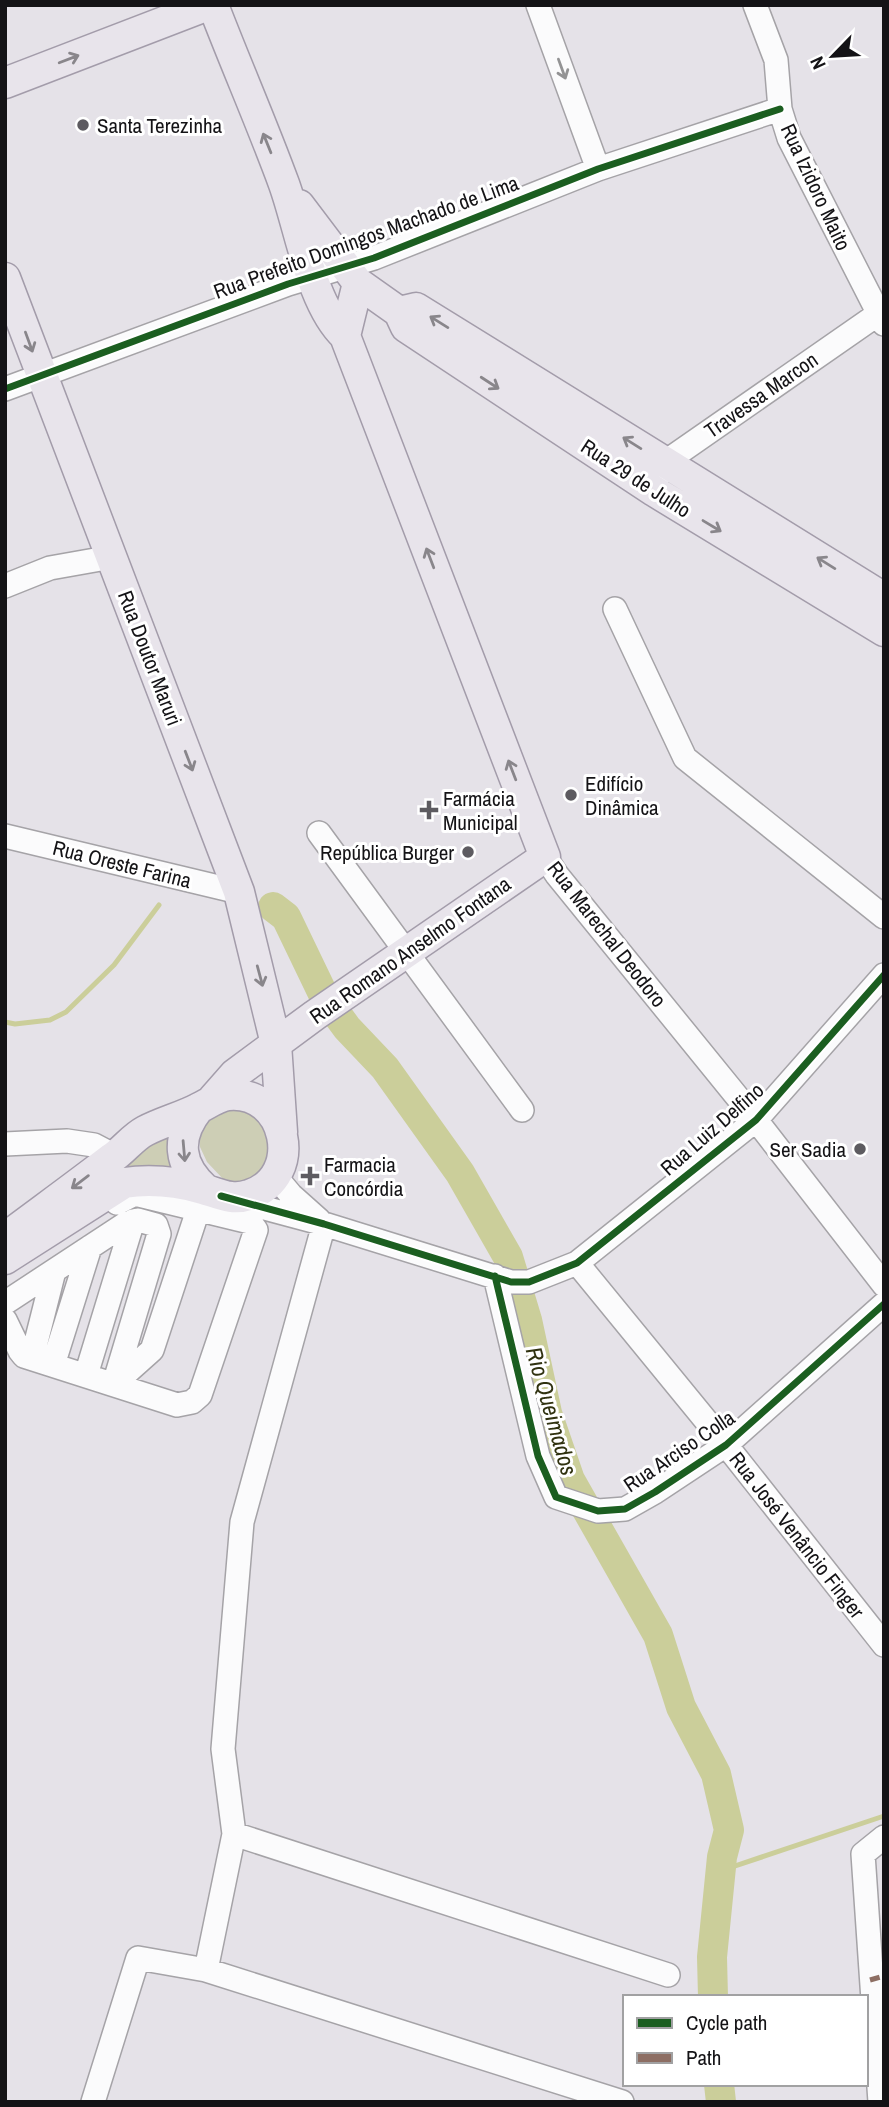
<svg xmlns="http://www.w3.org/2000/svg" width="889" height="2107" viewBox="0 0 889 2107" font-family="'Archivo Narrow',sans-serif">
<rect width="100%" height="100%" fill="#e5e2e8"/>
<path fill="#cdceb5" d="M225,1106L259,1113L274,1160L251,1188L224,1180L207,1162L200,1147V1139L209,1114Z
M169,1128L179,1173L123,1172L120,1163Z"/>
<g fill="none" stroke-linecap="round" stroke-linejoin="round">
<path stroke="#cbce9a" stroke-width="5" d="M5,1022L15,1024L50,1020L66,1012L114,965L159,905
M720,1871L884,1816"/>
<path stroke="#cbce9a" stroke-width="30" d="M273,907L286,917L325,998L347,1028L385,1068L460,1173L508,1257L527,1320L547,1413L570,1480L658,1635L681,1707L716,1774L729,1830L722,1857L712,1957L713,1997
M719,2084L721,2102"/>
<defs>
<path id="minor" d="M538,5L598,169
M755,5L776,60L780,109L789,138L884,324
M5,389L288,284L374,258L598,169L780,109
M660,474L664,463L884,310
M5,586L50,568L112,557
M615,609L685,758L884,917
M319,833L522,1110
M5,836L239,892
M545,857L557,875L756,1120L884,1285
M5,1144L67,1141L94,1145L115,1156
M275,1176L291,1195L319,1220
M231,1199L324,1224L511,1282H529L577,1263L756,1120L884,975
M324,1224L242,1522L223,1749L234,1834L206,1970L622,2102
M577,1263L726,1445L884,1645
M495,1276L538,1456L556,1497L598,1511L625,1509L655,1492L726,1445L884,1304
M5,1303L125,1224L138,1220L156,1225L159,1234L114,1384L152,1350L198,1210
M5,1320L20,1351L24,1356L177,1405L192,1402L200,1395L256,1230L250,1222L139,1195H133L117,1203
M32,1358L54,1271
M53,1365L90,1247
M86,1375L133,1221
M234,1834L668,1975
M93,2102L138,1958L206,1970
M880,2102L863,1854L884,1837"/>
<path id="major" d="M5,83L208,5
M299,205L358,283L399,312L406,327L654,491L884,631
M5,278L239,892L276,1044L282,1132
M399,312L416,308L884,598
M345,336L358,283
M213,1099L235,1074L315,1015L545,857L345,336C311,304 300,228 284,184C262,124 236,65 213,5
M199,1108C175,1138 178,1165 206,1190
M5,1238C41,1211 77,1185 112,1158C124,1150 132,1138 145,1131C162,1122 182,1117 199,1108C209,1103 217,1097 228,1095C287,1089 306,1177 249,1195C232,1201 220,1194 203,1189C178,1182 150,1179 124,1183L5,1259"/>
</defs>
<use href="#minor" stroke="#a5a3a7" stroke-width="26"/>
<use href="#major" stroke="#a39caa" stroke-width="33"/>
<use href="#minor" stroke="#fbfbfc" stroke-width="23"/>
<use href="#major" stroke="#e8e4eb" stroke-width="30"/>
<path stroke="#8d6e63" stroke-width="5" stroke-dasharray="10 5" stroke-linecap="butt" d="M870,1980L884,1976"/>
<defs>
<path id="cycleway" d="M5,389L288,284L374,258L598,169L780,109
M221,1196L324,1224L511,1282H529L577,1263L756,1120L884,975
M495,1276L538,1456L556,1497L598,1511L625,1509L655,1492L726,1445L884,1304"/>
</defs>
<use href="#cycleway" stroke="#fff" stroke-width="11"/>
<use href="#cycleway" stroke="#1b5e20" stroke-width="7"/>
</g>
<defs><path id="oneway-shaft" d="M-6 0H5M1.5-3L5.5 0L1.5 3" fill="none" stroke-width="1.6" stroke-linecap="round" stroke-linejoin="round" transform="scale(1.75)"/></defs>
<g stroke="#89868b">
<use href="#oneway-shaft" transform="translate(69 59) rotate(-21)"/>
<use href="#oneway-shaft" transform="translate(267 143) rotate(-112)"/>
<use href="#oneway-shaft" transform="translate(439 322) rotate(-148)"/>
<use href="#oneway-shaft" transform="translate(29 342) rotate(70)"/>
<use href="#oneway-shaft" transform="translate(490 383) rotate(33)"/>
<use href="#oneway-shaft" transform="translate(632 443) rotate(-148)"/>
<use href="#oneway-shaft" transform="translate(712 526) rotate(31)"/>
<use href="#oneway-shaft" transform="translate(430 558) rotate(-111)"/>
<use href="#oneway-shaft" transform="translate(826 563) rotate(-148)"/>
<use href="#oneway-shaft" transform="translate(189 761) rotate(69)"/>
<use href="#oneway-shaft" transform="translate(512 770) rotate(-111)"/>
<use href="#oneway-shaft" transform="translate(260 976) rotate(75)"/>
<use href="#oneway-shaft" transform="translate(184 1151) rotate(85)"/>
<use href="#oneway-shaft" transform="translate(80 1182) rotate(143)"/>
</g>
<use stroke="#939394" href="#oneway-shaft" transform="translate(562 69) rotate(70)"/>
<g fill="#5d5b60" stroke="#fff" stroke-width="2.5">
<circle cx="83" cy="125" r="7"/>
<circle cx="571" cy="795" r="7"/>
<path d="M425.5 799.5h7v7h7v7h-7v7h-7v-7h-7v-7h7z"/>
<circle cx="468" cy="852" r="7"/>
<circle cx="860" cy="1149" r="7"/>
<path d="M306.5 1165.5h7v7h7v7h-7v7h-7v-7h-7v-7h7z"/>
</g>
<g text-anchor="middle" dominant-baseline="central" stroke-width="6" stroke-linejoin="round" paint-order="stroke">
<g font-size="21" fill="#141316" stroke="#fff" text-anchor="start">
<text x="97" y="125">Santa Terezinha</text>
<text x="585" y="783">Edifício<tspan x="585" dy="24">Dinâmica</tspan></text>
<text x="443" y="798">Farmácia<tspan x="443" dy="24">Municipal</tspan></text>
<text x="454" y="852" text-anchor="end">República Burger</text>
<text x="846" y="1149" text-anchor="end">Ser Sadia</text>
<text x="324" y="1164">Farmacia<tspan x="324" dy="24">Concórdia</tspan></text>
</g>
<g font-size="21" fill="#141316" stroke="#fff">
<text transform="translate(816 187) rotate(65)">Rua Izidoro Maito</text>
<text transform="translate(366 237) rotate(-20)">Rua Prefeito Domingos Machado de Lima</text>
<text transform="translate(761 395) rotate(-35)">Travessa Marcon</text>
<text transform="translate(636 478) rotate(33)">Rua 29 de Julho</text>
<text transform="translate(150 658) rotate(69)">Rua Doutor Maruri</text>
<text transform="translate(122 864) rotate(14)">Rua Oreste Farina</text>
<text transform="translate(607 934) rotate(52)">Rua Marechal Deodoro</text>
<text transform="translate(410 950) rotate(-35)">Rua Romano Anselmo Fontana</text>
<text transform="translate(712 1129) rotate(-41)">Rua Luiz Delfino</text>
<text transform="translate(679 1451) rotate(-34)">Rua Arciso Colla</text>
<text transform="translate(797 1535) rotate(52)">Rua José Venâncio Finger</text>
</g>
<g font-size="23" font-style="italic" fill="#303210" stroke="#fff">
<text transform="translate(552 1411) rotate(74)">Rio Queimados</text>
</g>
</g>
<rect width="889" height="2107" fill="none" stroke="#141316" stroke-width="14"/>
<rect x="623" y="1995" width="245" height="91" fill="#ffffff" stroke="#a1a1a2" stroke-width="2"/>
<rect x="637" y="2018" width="35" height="10" fill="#1b5e20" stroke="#a1a1a2" stroke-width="2"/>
<text x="686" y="2030" font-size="21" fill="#141316">Cycle path</text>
<rect x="637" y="2053" width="35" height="10" fill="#8d6e63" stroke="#a1a1a2" stroke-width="2"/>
<text x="686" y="2065" font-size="21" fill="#141316">Path</text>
<g transform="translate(833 56) rotate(245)" stroke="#ffffff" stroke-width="5" paint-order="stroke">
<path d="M0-5L12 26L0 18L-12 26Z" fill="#141316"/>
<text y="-10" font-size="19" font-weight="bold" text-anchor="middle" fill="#141316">N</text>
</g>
</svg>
